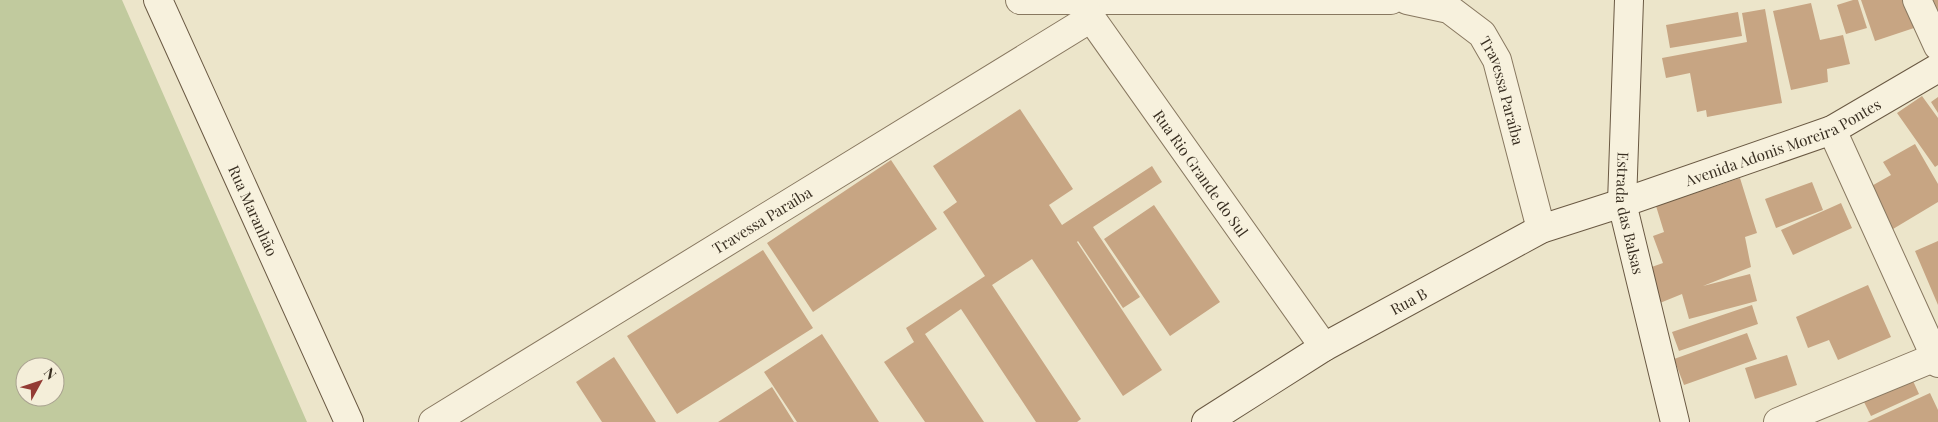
<svg xmlns="http://www.w3.org/2000/svg" width="1938" height="422" viewBox="0 0 1938 422" font-family="'Playfair Display',serif">
<rect width="100%" height="100%" fill="#ece5ca"/>
<path fill="#c1ca9e" fill-rule="evenodd" d="M0,0H122L307,422H0ZM25,367H55V397H25Z"/>
<path fill="#c7a583" d="M1853,0H1858L1867,28L1846,34L1837,5Z
M1861,0H1911L1920,26L1875,41Z
M1932,0H1938V13Z
M1811,3L1820,40L1843,35L1850,64L1827,69L1828,82L1791,90L1773,11Z
M1765,9L1782,103L1707,117L1706,110L1697,112L1690,73L1666,78L1662,58L1747,42L1742,13Z
M1738,12L1742,36L1670,48L1666,25Z
M1922,96L1938,118V165L1935,167L1897,113Z
M1938,97V113L1931,102Z
M1020,109L1073,189L1049,205L1062,225L1152,166L1162,182L1093,227L1140,297L1123,308L1078,241L1077,242L1162,370L1123,396L1032,259L992,285L1081,419L1077,422H1036L961,309L925,334L984,422H925L884,362L914,342L906,328L985,276L943,212L957,202L933,166Z
M1915,144L1938,184V202L1893,229L1868,188L1891,175L1883,162Z
M891,160L937,229L813,312L767,243Z
M1740,178L1757,233L1745,237L1751,267L1703,286L1750,274L1757,301L1689,319L1682,294L1655,305L1646,269L1663,263L1653,236L1664,232L1656,206Z
M1812,182L1823,210L1776,228L1765,199Z
M1841,203L1852,228L1793,255L1781,230Z
M1154,205L1220,302L1170,336L1104,239Z
M1938,241V305L1915,251Z
M763,250L813,328L677,414L627,336Z
M1868,285L1891,337L1838,360L1829,340L1808,348L1796,317Z
M1752,305L1758,324L1679,351L1672,332Z
M1747,333L1757,359L1684,385L1674,359Z
M822,334L879,422H797L764,372Z
M1787,355L1797,385L1755,399L1745,368Z
M614,357L656,422H602L576,382Z
M1909,372L1919,394L1871,416L1860,394Z
M772,387L794,422H718Z
M1930,393L1938,410V422H1867Z"/>
<g fill="none" stroke-linecap="round" stroke-linejoin="round">
<defs>
<g id="street">
<path d="M1020,0H1391"/>
<path id="s1" d="M1407,0L1449,9L1482,34L1497,60L1541,229"/>
<path d="M1917,0L1938,46"/>
<path id="s2" d="M1079,1L1324,347"/>
<path d="M1832,130L1938,363"/>
<path id="s3" d="M433,422L1091,18"/>
<path d="M1778,422L1938,356"/>
</g>
<g id="secondary">
<path id="s4" d="M158,0L349,422"/>
<path id="s5" d="M1629,0L1622,203L1675,422"/>
<path id="s6" d="M1206,422L1324,347L1541,229L1622,203L1832,130L1938,68"/>
</g>
</defs>
<use href="#street" stroke="#887860" stroke-width="30"/>
<use href="#secondary" stroke="#6a5943" stroke-width="30"/>
<use href="#street" stroke="#f7f1dd" stroke-width="28"/>
<use href="#secondary" stroke="#f7f1dd" stroke-width="28"/>
</g>
<g text-anchor="middle" dominant-baseline="central" stroke-width="4.5" stroke-linejoin="round" paint-order="stroke">
<g font-size="15" fill="#392f22" stroke="#f4eed9">
<text stroke="none"><textPath href="#s1" startOffset="145">Travessa Paraíba</textPath></text>
<text stroke="none"><textPath href="#s6" startOffset="644">Avenida Adonis Moreira Pontes</textPath></text>
<text stroke="none"><textPath href="#s2" startOffset="211">Rua Rio Grande do Sul</textPath></text>
<text stroke="none"><textPath href="#s4" startOffset="231">Rua Maranhão</textPath></text>
<text stroke="none"><textPath href="#s5" startOffset="214">Estrada das Balsas</textPath></text>
<text stroke="none"><textPath href="#s3" startOffset="386">Travessa Paraíba</textPath></text>
<text stroke="none"><textPath href="#s6" startOffset="236">Rua B</textPath></text>
</g>
</g>
<g transform="translate(40 382) rotate(50)"><circle r="24" fill="#f4eed9" stroke="#a9a290"/>
<path d="M0-4L9 19L0 12L-9 19Z" fill="#933b34"/>
<text y="-8" font-size="14" font-weight="bold" text-anchor="middle" fill="#392f22">N</text>
</g>
</svg>
